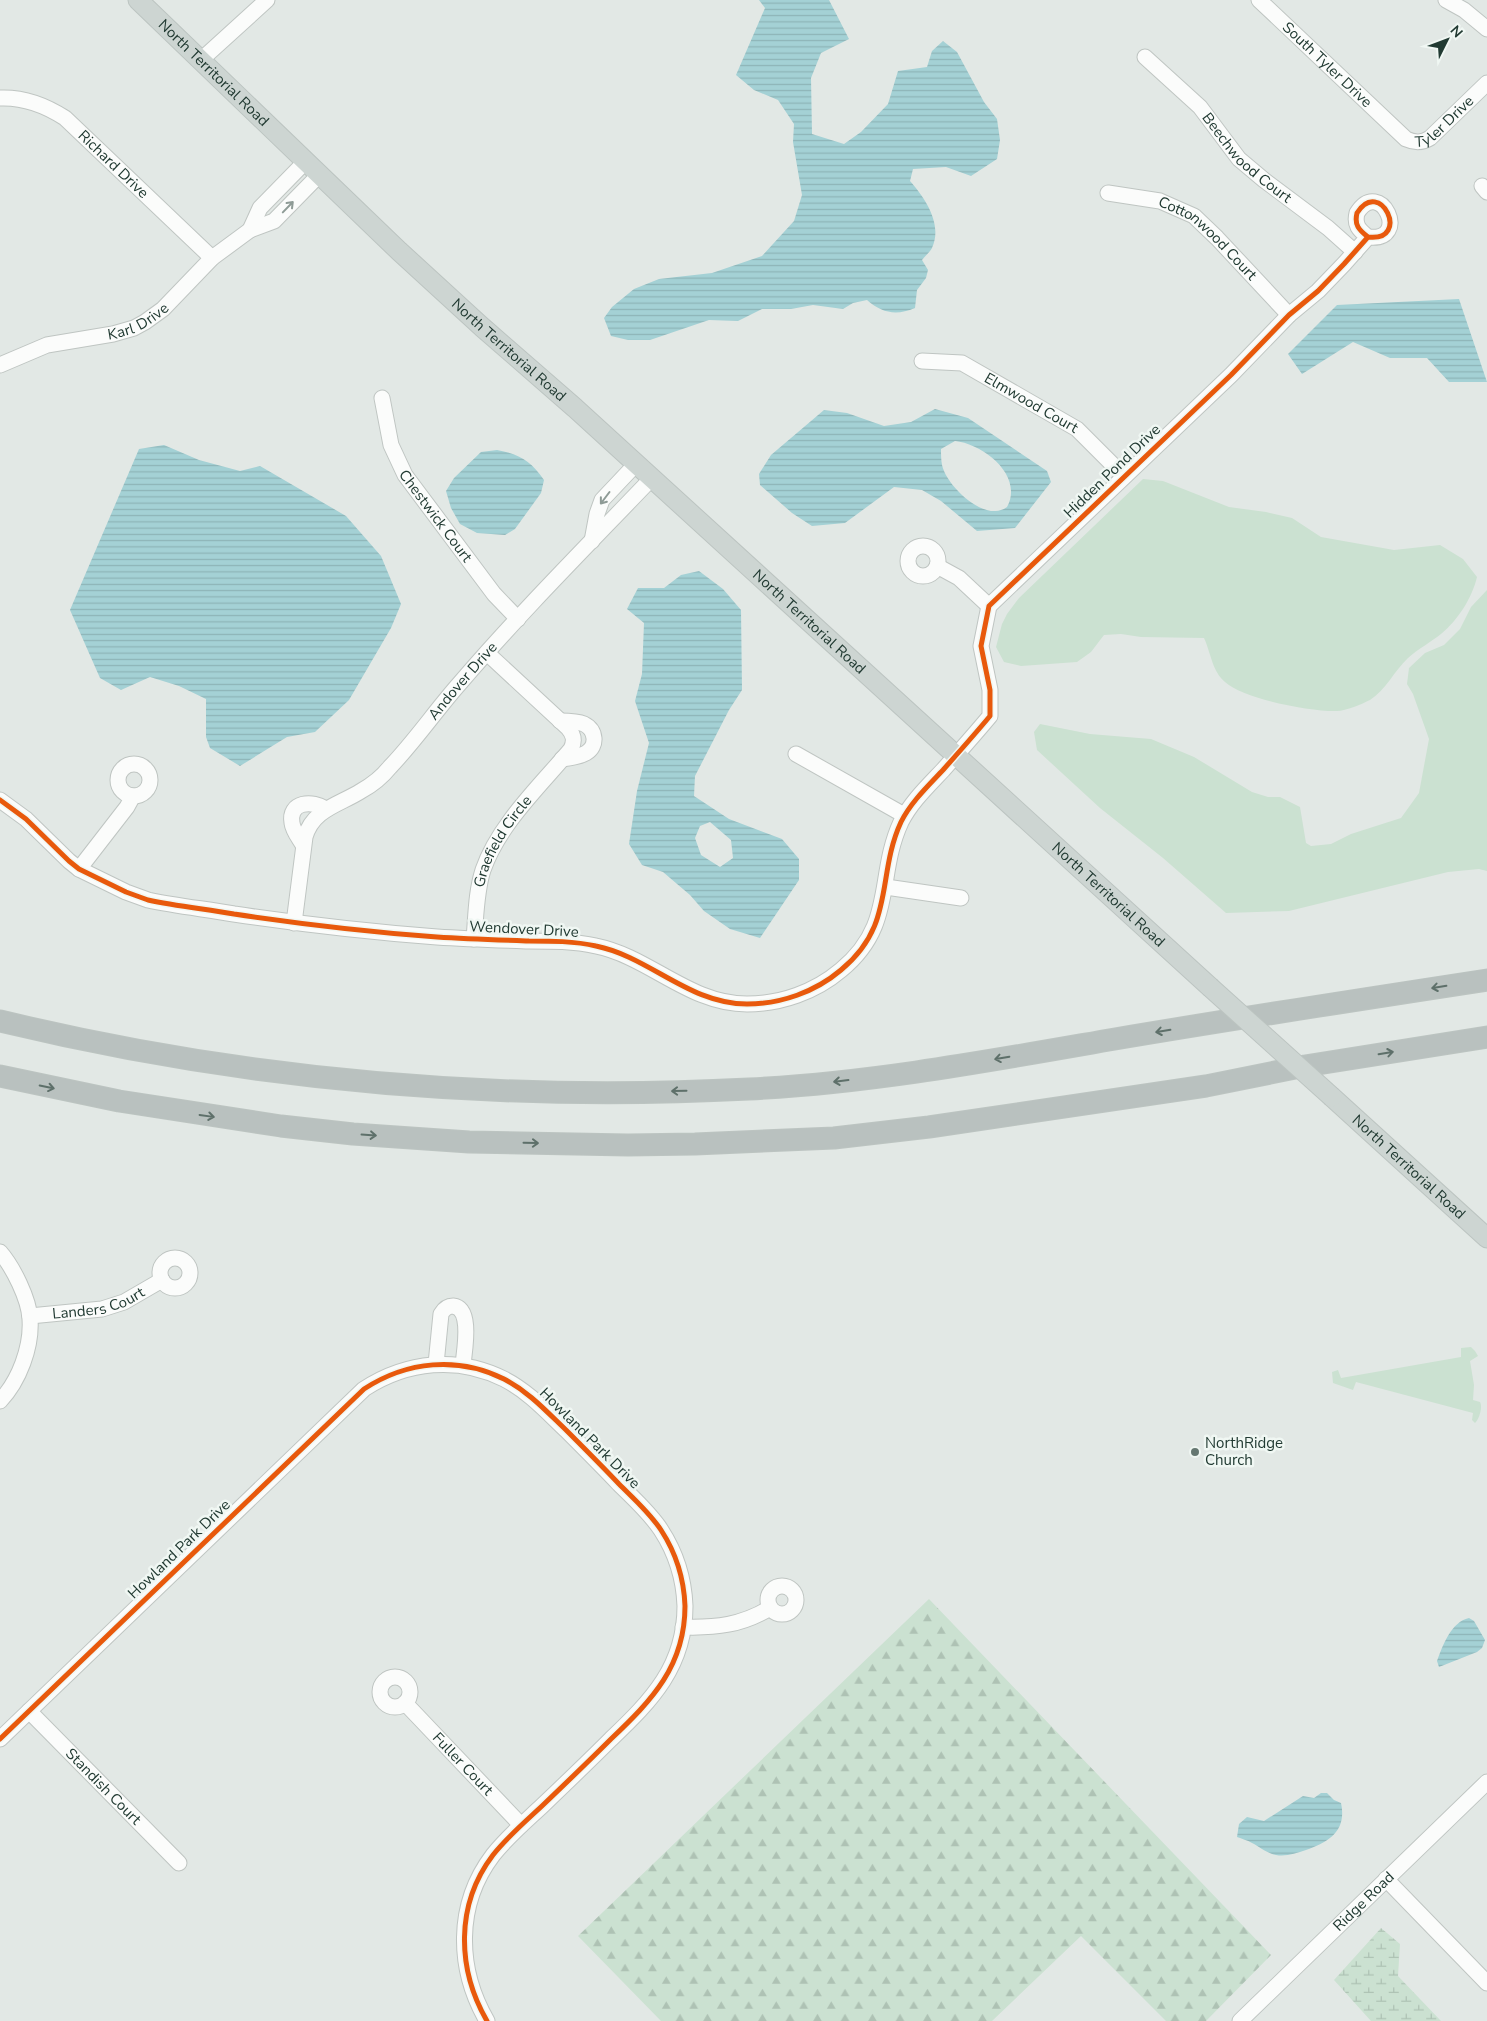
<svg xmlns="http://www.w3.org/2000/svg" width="1487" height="2021" viewBox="0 0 1487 2021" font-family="'Nunito Sans',sans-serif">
<defs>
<pattern id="forest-firs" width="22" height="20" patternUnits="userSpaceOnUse" patternTransform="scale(1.25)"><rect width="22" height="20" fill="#cbe1d1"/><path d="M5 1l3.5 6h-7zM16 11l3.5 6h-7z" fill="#aec2b4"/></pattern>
<pattern id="wetland-marsh" width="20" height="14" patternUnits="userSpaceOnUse" patternTransform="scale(1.25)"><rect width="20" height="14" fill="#cbe1d1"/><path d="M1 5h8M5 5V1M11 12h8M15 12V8" fill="none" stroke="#aec2b4"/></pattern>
<pattern id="water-rules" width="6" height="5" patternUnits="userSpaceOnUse" patternTransform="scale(1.25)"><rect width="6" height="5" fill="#a4d1d5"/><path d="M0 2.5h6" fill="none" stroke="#8db4b7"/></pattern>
</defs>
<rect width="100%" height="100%" fill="#e2e8e5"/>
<path fill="#cbe1d1" d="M1143,479L1163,481L1229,507L1266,512L1292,518L1321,537L1394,550L1440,545L1463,559L1477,577C1472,598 1458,620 1441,634C1431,642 1418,649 1408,658C1394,671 1386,690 1370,700C1362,704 1346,711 1337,711C1312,712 1243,699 1225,682C1212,671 1211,653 1204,638L1141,637L1121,634L1104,635L1091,652L1077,662L1021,666L1004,662L996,647L1002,624L1007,614L1019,598Z
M1487,590V871L1479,869L1448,872L1289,911L1226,913L1163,858L1100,808L1050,762L1037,750L1034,732L1040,724L1090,734L1151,739L1194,757L1252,792L1268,797H1280L1300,807L1306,843L1311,846L1331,844L1351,834L1401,818L1419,793L1429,739L1413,694L1407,684L1409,668L1425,653L1444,645L1460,629L1471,607Z
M1471,1347L1475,1351L1478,1356L1470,1361L1474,1385L1473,1400L1480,1402C1483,1407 1479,1420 1475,1423L1472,1420L1473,1413L1356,1382L1353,1390L1333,1383L1332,1372L1338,1370L1341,1378L1461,1357V1348Z"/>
<path fill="url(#forest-firs)" d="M929,1599L1271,1955L1206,2021H1166L1081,1936L992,2021H661L578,1936Z"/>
<path fill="url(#wetland-marsh)" d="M1381,1928L1400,1944L1398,1976L1441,2021H1371L1334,1980Z"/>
<path fill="url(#water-rules)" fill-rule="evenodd" d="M759,0H829L849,39L821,53L811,78L812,134L844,144L861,132L888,104L898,71L927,67L932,51L943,41L957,52L984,102L997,119L1000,140L997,159L971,176L946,167L913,169L910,181C925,198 943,224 932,248C930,252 925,256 922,260L928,270L926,278L917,290L915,308C896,316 882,313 867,300L853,303L843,309L813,305L791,309H762L738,321L709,320L650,340H628L611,336L604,318L612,307L634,289L659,279L712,273L762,256L794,221L802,195L793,142L794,124L778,100L754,90L736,75L765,8Z
M1459,299L1487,382H1449L1427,358H1390L1353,342L1302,374L1288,354L1337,305Z
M935,409L968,418L1047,471L1051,482L1015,528L977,531L941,501L922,490L894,487L845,523L812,526L792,513L760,485L759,474L771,455L824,410L847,413L884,426L911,422ZM955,441C984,444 1024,476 1007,507C1004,509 1000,511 996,511C976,513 946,484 942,465C941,460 941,454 941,449Z
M164,445L199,460L240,471L260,466L346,516L381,556L401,604L391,628L349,700L315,732L287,737L240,766L210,748L206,737V699L179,686L150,677L121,690L100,678L70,610L139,449Z
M497,450C519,454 531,461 544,480L541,493L515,529L505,535L477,533L460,524L451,508L446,491L454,478L481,452Z
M699,571L723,589L741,610L742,690L729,710L695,776L694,796L729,819L782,839L799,859V880L760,938L730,929L704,911L690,895L663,872L642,865L629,844L637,791L649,743L635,701L642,674L644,623L627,609L638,588H664L681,575ZM710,822L731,840L733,858L720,867L701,855L695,838L700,826Z
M1469,1618L1474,1621L1485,1640L1482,1648L1477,1652L1439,1667L1437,1661C1443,1645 1451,1622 1469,1618Z
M1321,1793H1327L1334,1800L1341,1803C1347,1831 1329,1842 1306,1850C1296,1853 1286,1857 1276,1855C1266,1853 1260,1847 1252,1843C1247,1840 1242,1839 1237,1837L1239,1824L1247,1817L1264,1821L1303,1796L1314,1798Z"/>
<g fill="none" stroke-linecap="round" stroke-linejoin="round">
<defs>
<g id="minor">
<path id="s1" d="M1259,0L1406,139C1415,143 1422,143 1430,138L1487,83"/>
<path d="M1446,0L1464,10L1487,29"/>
<path id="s2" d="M1145,57L1200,107L1239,159L1264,180L1328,228L1355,252"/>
<path d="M201,60L267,0"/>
<path id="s3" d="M0,98C24,97 45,105 65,118L212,258"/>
<path d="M1482,186L1487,192"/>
<path id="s4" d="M1108,193L1160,201L1194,216L1217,238L1289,315"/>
<path d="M250,230L260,208L306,161"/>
<path id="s5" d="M922,361L962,363L1077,429L1124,476"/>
<path id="s6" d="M0,365L47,345L113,334L134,328L145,322L163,309L212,258L250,230L274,221L320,174"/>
<path id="s7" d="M382,398L391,445L405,475L494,594L518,619"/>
<path d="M592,541L597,514L602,500L636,464"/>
<circle cx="923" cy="561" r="15"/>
<path d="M937,566L959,578L989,606"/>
<path d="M560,721C568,721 577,721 584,724C596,730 598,746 586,753C579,757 570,758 562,759"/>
<path d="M796,754L904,815"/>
<circle cx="134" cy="780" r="16"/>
<path d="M0,800L26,819L69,861L79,869L126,892L148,900C176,906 205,909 234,914C301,924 369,932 437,937C468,939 499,940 529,941C551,941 574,941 596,946C650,957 689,1004 747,1004C781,1004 815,992 841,970C896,925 876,876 901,822C911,802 928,786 943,770C959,752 975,734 990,716V690L981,646L989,606L1231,375L1289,315L1318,291L1344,264L1368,237C1412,242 1380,176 1357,213C1354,225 1359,230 1368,237"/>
<path d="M303,845C299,838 293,831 292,823C288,801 313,800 326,809"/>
<path d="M79,869L127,807L133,796"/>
<path d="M886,887L961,898"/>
<path id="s8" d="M294,923L305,837C313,809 339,805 361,791C372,785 382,777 390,767C415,741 436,710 460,683C521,612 587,546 652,478"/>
<path id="s9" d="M474,939C476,916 476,892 483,870C499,824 540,786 571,749C575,741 574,735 568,728L487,653"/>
<path d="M0,1252C13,1267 29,1299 30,1319C32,1347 19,1381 0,1401"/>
<circle cx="175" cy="1273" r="15"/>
<path id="s10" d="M30,1316L102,1309L124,1302L162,1280"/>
<path d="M436,1364L441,1314C444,1309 447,1306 453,1306C473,1308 464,1352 463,1365"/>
<circle cx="782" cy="1600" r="14"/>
<path d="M683,1627C716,1628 742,1625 770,1608"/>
<circle cx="395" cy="1692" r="15"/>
<path id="s11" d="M405,1703L521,1825"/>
<path id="s12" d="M29,1711L179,1863"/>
<path d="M0,1739L364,1389C407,1361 458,1356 504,1379C529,1392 546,1411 566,1430C584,1448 602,1466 619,1484C634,1499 650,1513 661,1530C676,1553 684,1579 685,1606C685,1666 652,1700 611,1739C589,1761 566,1783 543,1805C526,1821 507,1837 493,1855C455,1905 457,1969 487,2021"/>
<path d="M1386,1879L1487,1983"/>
<path id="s13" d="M1240,2021L1487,1782"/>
</g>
<g id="major">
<path id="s14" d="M138,0L399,251L482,327L575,408L1210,987"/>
<path id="s15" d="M1332,1097L1487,1238"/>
</g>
<path id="highway" d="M0,1021C244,1080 497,1102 749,1089C871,1083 994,1060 1115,1039C1239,1018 1363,999 1487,980
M0,1076L119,1101L281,1126L353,1134L469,1142L628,1145L695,1144L834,1138L929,1127L1206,1086L1305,1066L1487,1037"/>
</defs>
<use href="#minor" stroke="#bfc5c2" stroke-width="17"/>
<use href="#major" stroke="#bcc4c1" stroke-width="21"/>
<use href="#highway" stroke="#bcc4c1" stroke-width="23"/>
<use href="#minor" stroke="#fbfcfb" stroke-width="15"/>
<use href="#major" stroke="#cdd5d2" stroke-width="19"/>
<use href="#highway" stroke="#b9c1bf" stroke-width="21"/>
<defs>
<path id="major-bridge" d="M1210,987L1332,1097"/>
</defs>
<use href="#major-bridge" stroke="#bcc4c1" stroke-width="21" stroke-linecap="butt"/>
<use href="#major-bridge" stroke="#cdd5d2" stroke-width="19"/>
<defs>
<path id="cycleway" d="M0,800L26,819L69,861L79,869L126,892L148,900C176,906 205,909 234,914C301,924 369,932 437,937C468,939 499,940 529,941C551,941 574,941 596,946C650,957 689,1004 747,1004C781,1004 815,992 841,970C896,925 876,876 901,822C911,802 928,786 943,770C959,752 975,734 990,716V690L981,646L989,606L1231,375L1289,315L1318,291L1344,264L1368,237C1412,242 1380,176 1357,213C1354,225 1359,230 1368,237
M0,1739L364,1389C407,1361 458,1356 504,1379C529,1392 546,1411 566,1430C584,1448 602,1466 619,1484C634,1499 650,1513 661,1530C676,1553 684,1579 685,1606C685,1666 652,1700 611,1739C589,1761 566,1783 543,1805C526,1821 507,1837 493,1855C455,1905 457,1969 487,2021"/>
</defs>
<use href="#cycleway" stroke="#f0f7f3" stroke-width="8"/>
<use href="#cycleway" stroke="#e8590c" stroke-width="5"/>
</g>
<defs><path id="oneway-shaft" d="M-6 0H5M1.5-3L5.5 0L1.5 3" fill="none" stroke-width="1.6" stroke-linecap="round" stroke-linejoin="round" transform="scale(1.25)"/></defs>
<g stroke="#8e9b96">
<use href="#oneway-shaft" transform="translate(288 207) rotate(-46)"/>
<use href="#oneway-shaft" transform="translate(605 498) rotate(127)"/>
</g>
<g stroke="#5e706a">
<use href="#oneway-shaft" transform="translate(1439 987) rotate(171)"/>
<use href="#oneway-shaft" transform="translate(1163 1031) rotate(171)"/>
<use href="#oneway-shaft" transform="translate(1386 1053) rotate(-9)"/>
<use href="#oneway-shaft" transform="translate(1002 1058) rotate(170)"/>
<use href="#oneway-shaft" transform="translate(841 1081) rotate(173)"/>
<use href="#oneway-shaft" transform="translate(47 1087) rotate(12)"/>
<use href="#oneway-shaft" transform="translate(679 1091) rotate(179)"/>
<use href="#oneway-shaft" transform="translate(207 1116) rotate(8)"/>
<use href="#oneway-shaft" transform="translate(369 1135) rotate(4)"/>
<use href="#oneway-shaft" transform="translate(531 1143) rotate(1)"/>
</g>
<circle fill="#657771" stroke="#f0f7f3" stroke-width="2" cx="1195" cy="1452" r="5"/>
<g text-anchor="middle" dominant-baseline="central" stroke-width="5" stroke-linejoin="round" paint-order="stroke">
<g font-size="15" fill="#213a32" stroke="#f0f7f3">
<text stroke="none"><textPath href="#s1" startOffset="94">South Tyler Drive</textPath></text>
<text stroke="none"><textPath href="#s14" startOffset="105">North Territorial Road</textPath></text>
<text stroke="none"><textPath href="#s1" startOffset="248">Tyler Drive</textPath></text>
<text stroke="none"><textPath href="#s2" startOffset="144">Beechwood Court</textPath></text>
<text stroke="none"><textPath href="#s3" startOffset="136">Richard Drive</textPath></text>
<text stroke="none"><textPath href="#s4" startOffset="114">Cottonwood Court</textPath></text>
<text stroke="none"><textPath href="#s6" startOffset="146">Karl Drive</textPath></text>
<text stroke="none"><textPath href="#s14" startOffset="510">North Territorial Road</textPath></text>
<text stroke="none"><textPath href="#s5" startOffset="120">Elmwood Court</textPath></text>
<text transform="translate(1112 471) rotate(-44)">Hidden Pond Drive</text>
<text stroke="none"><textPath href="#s7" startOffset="132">Chestwick Court</textPath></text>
<text stroke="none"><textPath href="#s14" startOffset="915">North Territorial Road</textPath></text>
<text stroke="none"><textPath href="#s8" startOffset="312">Andover Drive</textPath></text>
<text stroke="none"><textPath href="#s9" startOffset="104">Graefield Circle</textPath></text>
<text stroke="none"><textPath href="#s14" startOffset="1320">North Territorial Road</textPath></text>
<text transform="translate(524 929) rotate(3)">Wendover Drive</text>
<text stroke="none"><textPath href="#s15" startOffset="104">North Territorial Road</textPath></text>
<text stroke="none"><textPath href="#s10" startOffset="70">Landers Court</textPath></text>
<text transform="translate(590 1438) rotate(45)">Howland Park Drive</text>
<text transform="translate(179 1549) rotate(-44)">Howland Park Drive</text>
<text stroke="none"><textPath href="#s11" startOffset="84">Fuller Court</textPath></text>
<text stroke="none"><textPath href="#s12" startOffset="106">Standish Court</textPath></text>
<text stroke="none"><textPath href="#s13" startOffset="172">Ridge Road</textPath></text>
</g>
<g font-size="15" fill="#213a32" stroke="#f0f7f3" text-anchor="start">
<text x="1205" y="1443">NorthRidge<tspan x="1205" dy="17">Church</tspan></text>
</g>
</g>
<g transform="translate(1447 40) rotate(48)" stroke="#f0f7f3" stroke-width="4" paint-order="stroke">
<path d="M0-4L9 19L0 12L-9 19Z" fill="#213a32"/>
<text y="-8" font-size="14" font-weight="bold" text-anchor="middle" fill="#213a32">N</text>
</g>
</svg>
